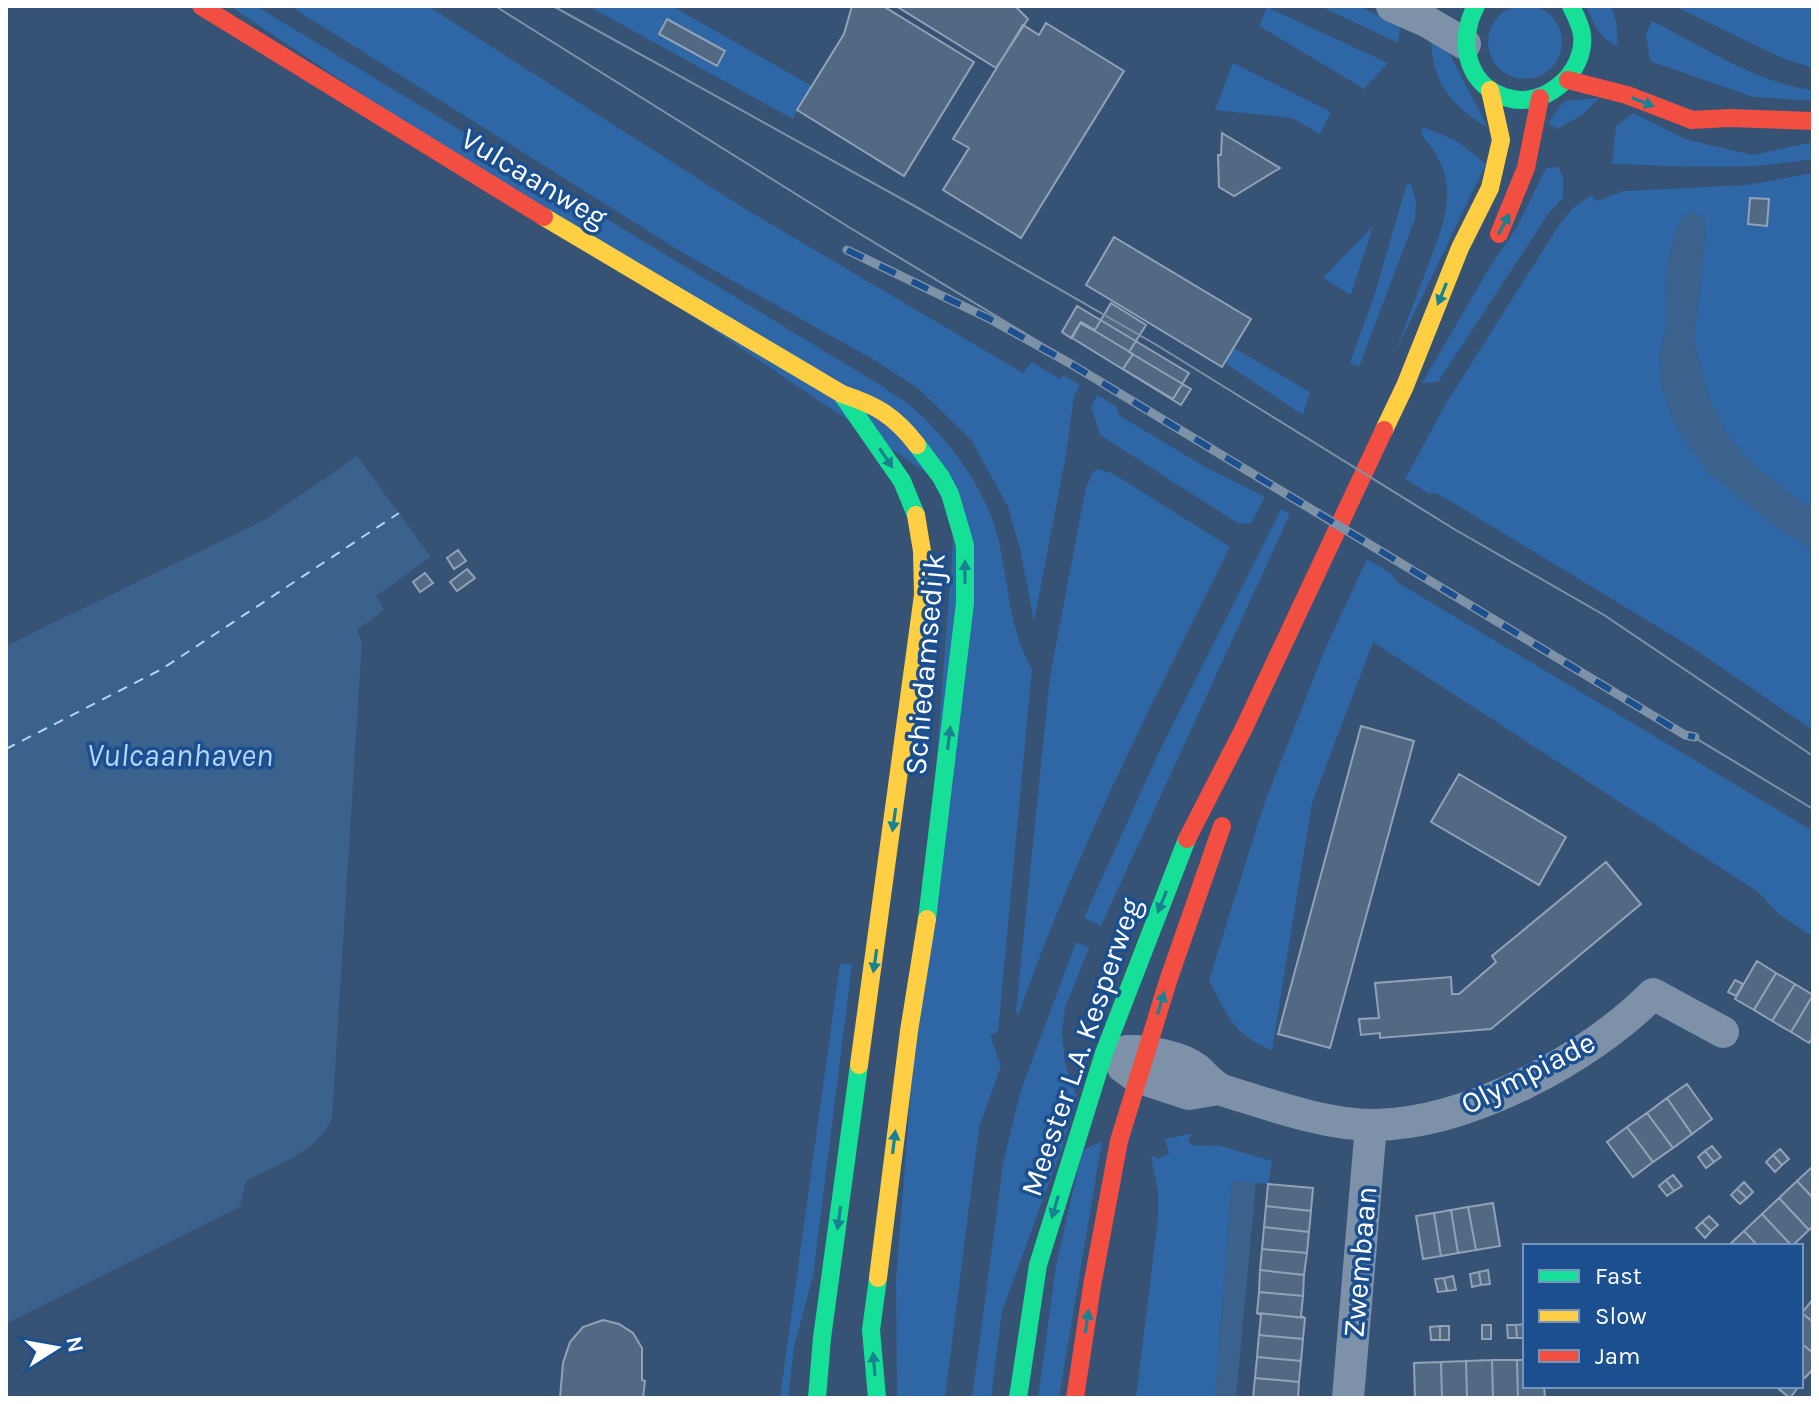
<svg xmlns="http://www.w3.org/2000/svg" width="1819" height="1404" viewBox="0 0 1819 1404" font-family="Karla,sans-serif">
<rect width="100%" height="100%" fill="#365274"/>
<path fill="#2f66a5" d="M1488 42a37 37 0 1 1 74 0a37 37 0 1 1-74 0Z
M230,6H256L882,386C895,395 910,404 921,415C958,451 992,499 1001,551C1009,592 1011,633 1032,669L998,1032L990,1035L1001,1066L979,1128L945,1398H894L897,1395L896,1280L957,493Z
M290,6H428L747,210L1023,373L1032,362L1060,379L1063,375L1080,385L1074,396L1066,455L1034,622L1021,553L1008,507L972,441L919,389L876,361L683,253Z
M588,6H672L812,86L793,119Z
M1320,6H1359L1385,19L1401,21L1398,43Z
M1586,6H1611L1616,22L1618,46C1600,40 1593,23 1586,6Z
M1674,6H1813V68L1782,58Z
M1267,7L1388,63L1364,89L1259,26Z
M1652,21C1703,46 1756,83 1813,90V101L1753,97L1650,61L1646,35Z
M1431,36L1444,43L1488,128C1450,105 1431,81 1431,36Z
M1233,63L1331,112L1320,134L1292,118L1215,110Z
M1599,98L1582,115L1557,129L1548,123L1564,101Z
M1633,113L1685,139L1752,155L1813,142V159C1746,171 1680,166 1612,164L1616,126Z
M1423,127L1457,141L1486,164L1396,351C1406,323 1417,296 1427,268C1446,218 1463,179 1421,135Z
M1559,167L1563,178V198L1549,213L1438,382L1422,383L1491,265L1517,227L1546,168Z
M1813,173V511L1757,468L1729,438L1709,399L1694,340L1706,231L1684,215L1676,229L1665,277L1667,323L1660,351L1662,386L1676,427L1708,472L1771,523L1813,551V730L1691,647L1437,493L1430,494L1405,479L1445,405L1559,225L1573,208L1591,195L1597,201L1623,191L1747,185Z
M1407,183L1411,184L1416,203L1415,219L1359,367L1350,363L1376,290Z
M1373,226L1351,295L1323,278Z
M1234,348L1310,392L1303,415L1225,363Z
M1097,395L1116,406L1120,416L1207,468L1265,497L1251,523L1239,524L1100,435L1091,407Z
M1097,469L1112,473L1230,547C1153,701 1075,853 1018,1016L1016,1011L1050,676L1086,487L1093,472Z
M1281,509L1290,514L1101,926L1084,918L1158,754Z
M1367,559L1392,574L1397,582L1813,831V937L1780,915L1758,892L1373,642L1312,803L1272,1050C1233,1035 1227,1015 1209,980L1264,804L1326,647Z
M1076,942L1089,948L1065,1008L1062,1033L1065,1063L1077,1098L1063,1145L1002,1311L991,1398H972L1003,1164L1020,1093Z
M840,963L852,965L813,1276L794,1347L788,1398H780Z
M1193,1133L1188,1140L1191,1145L1220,1146L1272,1161L1268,1184L1232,1181L1215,1398H1136L1158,1218V1192L1151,1157L1155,1156L1157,1159L1169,1154L1165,1139Z
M1102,1141L1059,1398H1038L1056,1266L1082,1151Z"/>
<path fill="#3b618d" d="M1695,212L1705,218L1706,231L1694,340L1709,399L1729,438L1757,468L1813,511V551L1771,523L1708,472L1676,427L1662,386L1660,351L1667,323L1665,277L1676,229L1684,215Z
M357,456L431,557L376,596L384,610L357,630L362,641L332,1118C318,1152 277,1164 246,1181L240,1207L6,1324V646L266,519Z
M1232,1181L1256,1183L1236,1398H1215Z"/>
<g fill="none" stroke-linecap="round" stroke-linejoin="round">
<path stroke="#b5d3f5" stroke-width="2" stroke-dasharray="10 8" stroke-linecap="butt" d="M6,749L162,669L399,513"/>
</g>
<path fill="#526984" stroke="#92a2b6" stroke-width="2" d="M852,6H883L974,62L904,176L797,110L844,34Z
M896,6H1015L1028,19L996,68Z
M667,19L725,51L717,66L659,34Z
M1046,23L1124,71L1021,238L943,190L969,148L953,139L1023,25L1039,35Z
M1222,133L1280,168L1234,196L1219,187L1218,155H1221Z
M1750,198L1769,199L1767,226L1748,224Z
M1114,237L1251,319L1222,367L1086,285Z
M1111,303L1146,325L1129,352L1191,389L1181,405L1072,338L1081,322L1095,330Z
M1077,306L1189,373L1173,399L1123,369L1133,354L1095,331L1080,323L1071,338L1062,332Z
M458,550L466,561L454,569L447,558Z
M467,569L475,578L457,591L450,582Z
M425,573L433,583L420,592L413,582Z
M1361,726L1414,741L1330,1048L1278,1034Z
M1459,774L1566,837L1539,885L1431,822Z
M1606,862L1641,904L1491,1029L1380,1038V1033L1361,1035L1359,1019L1379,1018L1375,983L1451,977L1452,994H1459L1496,962L1492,956Z
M1757,961L1776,973L1754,1010L1735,999Z
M1776,973L1795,984L1772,1021L1754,1010Z
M1735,980L1743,984L1736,996L1728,992Z
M1795,984L1813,995L1791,1032L1772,1021Z
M1813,995V1037L1809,1043L1791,1032Z
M1687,1084L1712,1119L1692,1134L1667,1098Z
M1667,1098L1692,1134L1673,1148L1647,1113Z
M1647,1113L1673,1148L1653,1162L1627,1127Z
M1627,1127L1653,1162L1633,1177L1607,1142Z
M1712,1146L1721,1157L1714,1162L1705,1151Z
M1780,1149L1789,1159L1782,1165L1773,1155Z
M1705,1151L1714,1162L1706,1168L1698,1157Z
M1773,1155L1782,1165L1775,1172L1766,1162Z
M1813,1166V1198L1797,1181Z
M1673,1175L1682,1186L1674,1191L1666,1180Z
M1666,1180L1674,1191L1667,1196L1659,1186Z
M1797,1181L1813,1198V1226L1809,1230L1779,1198Z
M1744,1182L1753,1192L1747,1198L1737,1189Z
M1268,1184L1313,1188L1311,1211L1266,1206Z
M1737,1189L1747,1198L1740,1204L1731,1195Z
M1779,1198L1809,1230L1792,1246L1762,1214Z
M1493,1203L1500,1246L1476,1250L1468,1207Z
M1266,1206L1311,1211L1309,1232L1264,1227Z
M1468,1207L1476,1250L1458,1253L1451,1210Z
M1451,1210L1458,1253L1441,1256L1434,1213Z
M1434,1213L1441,1256L1423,1259L1416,1216Z
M1762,1214L1792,1246H1758L1744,1231Z
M1709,1216L1718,1225L1711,1231L1702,1222Z
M1702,1222L1711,1231L1705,1238L1696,1228Z
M1264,1227L1309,1232L1307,1253L1262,1249Z
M1744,1231L1758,1246H1728Z
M1262,1249L1307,1253L1304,1275L1260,1270Z
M1260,1270L1304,1275L1303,1296L1259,1292Z
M1488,1270L1490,1284L1481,1285L1479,1272Z
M1479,1272L1481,1285L1472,1287L1470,1274Z
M1453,1276L1456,1290L1447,1291L1444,1278Z
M1444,1278L1447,1291L1438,1292L1435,1279Z
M1259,1292L1303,1296L1301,1316L1305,1318L1257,1313Z
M1813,1299V1322L1802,1313Z
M1257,1313L1305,1318L1303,1339L1259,1335L1261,1315Z
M1802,1313L1813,1322V1353L1801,1343Z
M603,1320L619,1324L633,1333L642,1348V1380L645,1381L643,1398H560L563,1363L570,1342L583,1327Z
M1525,1324V1338H1517L1516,1325Z
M1482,1325H1491V1339H1482Z
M1507,1325H1516L1517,1338H1508Z
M1440,1326V1340H1431L1430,1327Z
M1440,1326H1449V1340H1440Z
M1259,1335L1303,1339L1301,1361L1257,1357Z
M1801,1343L1813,1353V1369L1805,1378L1801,1375Z
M1257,1357L1301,1361L1299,1382L1255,1378Z
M1492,1360H1517L1518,1398H1493Z
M1492,1360L1493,1398H1467L1466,1361Z
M1517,1360H1525V1386H1544L1545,1398H1518Z
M1466,1361L1467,1398H1442L1441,1362Z
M1441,1362L1442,1398H1415L1414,1363Z
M1255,1378L1299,1382L1298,1398H1253Z
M1775,1386H1799L1790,1398Z"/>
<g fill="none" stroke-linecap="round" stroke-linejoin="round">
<path stroke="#7d92a8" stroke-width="32" d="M1392,6L1426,21L1465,44
M1127,1051C1147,1050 1181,1057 1197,1069C1206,1077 1213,1087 1225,1091C1270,1105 1326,1125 1373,1125C1466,1125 1589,1059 1653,994L1723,1032
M1123,1067L1137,1077L1189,1094L1219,1089
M1348,1398L1371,1125"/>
<path stroke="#16e098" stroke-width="18" d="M1476,6C1458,39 1465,84 1505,97C1543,111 1586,73 1582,35C1581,25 1575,15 1571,6
M843,396L902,481L916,515
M917,445L941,477L950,494L965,545V603L927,919
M817,1398L822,1338L859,1065
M877,1398L871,1330L878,1278
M1018,1398L1038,1265L1104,1053L1187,839"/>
<path stroke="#ffcf43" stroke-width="18" d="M544,217L842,394C876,405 895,416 917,445
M1384,430L1405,386L1460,248L1490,188L1501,140L1490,90
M859,1065L923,595L922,551L916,515
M878,1278L909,1031L927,919"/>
<path stroke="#f24e42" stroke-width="18" d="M201,6L544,217
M1568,80L1627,95L1692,120L1729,118L1813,121
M1499,234L1526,168L1540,98
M1187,839L1243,730L1384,430
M1075,1398L1092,1286L1119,1141L1168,981L1222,826"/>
<path stroke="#7e92a7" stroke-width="2" d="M495,6L847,226L1813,809
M553,6L911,204L1155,344L1454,529L1604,615L1813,756"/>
<defs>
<path id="rail" d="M847,250L990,319L1071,364L1685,735L1695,737"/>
</defs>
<use href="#rail" stroke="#7e92a7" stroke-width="9"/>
<use href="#rail" stroke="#1b4f8f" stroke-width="6" stroke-dasharray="18" stroke-linecap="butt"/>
</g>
<defs><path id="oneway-solid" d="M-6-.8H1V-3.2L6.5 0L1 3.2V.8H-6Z" transform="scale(2)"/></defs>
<g fill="#198292">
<use href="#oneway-solid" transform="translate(1643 102) rotate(21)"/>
<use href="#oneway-solid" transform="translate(1504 224) rotate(-62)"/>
<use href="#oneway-solid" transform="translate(1442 294) rotate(112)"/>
<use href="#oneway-solid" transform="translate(886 458) rotate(56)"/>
<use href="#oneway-solid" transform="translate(965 572) rotate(-90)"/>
<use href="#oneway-solid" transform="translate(949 738) rotate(-83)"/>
<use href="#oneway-solid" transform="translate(894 820) rotate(98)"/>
<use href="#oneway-solid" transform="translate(1162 902) rotate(112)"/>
<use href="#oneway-solid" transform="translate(875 961) rotate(98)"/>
<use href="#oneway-solid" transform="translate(1161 1003) rotate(-73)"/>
<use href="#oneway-solid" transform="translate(894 1142) rotate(-83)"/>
<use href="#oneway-solid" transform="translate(1055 1207) rotate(106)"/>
<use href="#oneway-solid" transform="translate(839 1218) rotate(98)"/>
<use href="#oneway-solid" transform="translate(1087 1321) rotate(-82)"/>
<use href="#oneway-solid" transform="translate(874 1364) rotate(-95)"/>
</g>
<g text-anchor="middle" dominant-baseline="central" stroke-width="7" stroke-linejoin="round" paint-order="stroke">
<g font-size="30" fill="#fff" stroke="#1b4f8f">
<text transform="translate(534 178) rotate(31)">Vulcaanweg</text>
<text transform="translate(925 664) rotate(-85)">Schiedamsedijk</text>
<text transform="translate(1081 1047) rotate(-71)">Meester L.A. Kesperweg</text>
<text transform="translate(1528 1073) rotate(-27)">Olympiade</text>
<text transform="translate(1360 1262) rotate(-85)">Zwembaan</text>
</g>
<g font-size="32" font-style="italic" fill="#b5d3f5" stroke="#1b4f8f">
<text x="180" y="755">Vulcaanhaven</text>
</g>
</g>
<rect width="1819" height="1404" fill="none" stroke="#ffffff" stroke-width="16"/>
<rect x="1523" y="1244" width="280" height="144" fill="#1b4f8f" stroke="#7695bc" stroke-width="2"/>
<rect x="1539" y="1270" width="40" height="12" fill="#16e098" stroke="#7695bc" stroke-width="2"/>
<text x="1595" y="1284" font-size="24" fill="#ffffff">Fast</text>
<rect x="1539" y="1310" width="40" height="12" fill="#ffcf43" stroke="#7695bc" stroke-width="2"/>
<text x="1595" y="1324" font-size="24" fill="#ffffff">Slow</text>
<rect x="1539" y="1350" width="40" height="12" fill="#f24e42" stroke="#7695bc" stroke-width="2"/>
<text x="1595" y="1364" font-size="24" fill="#ffffff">Jam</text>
<g transform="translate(56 1348) rotate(79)" stroke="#1b4f8f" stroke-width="6" paint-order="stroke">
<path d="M0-6L14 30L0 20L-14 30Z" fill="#ffffff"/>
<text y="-12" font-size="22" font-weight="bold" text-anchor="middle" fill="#ffffff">N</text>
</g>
</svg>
